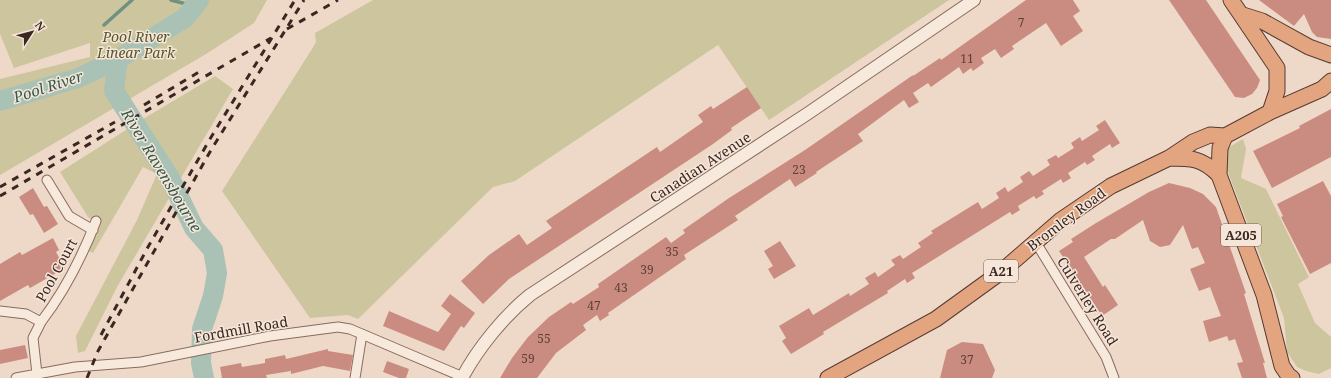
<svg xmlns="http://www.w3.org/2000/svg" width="1331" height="378" viewBox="0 0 1331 378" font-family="'Noto Serif',serif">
<rect width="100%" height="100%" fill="#eed9c9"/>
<path fill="#ccc59d" d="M0,0H267L254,23L206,54L0,175V79L90,57V43L14,68L0,34Z
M373,0H949L769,120L718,45L515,181L493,187L358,319L348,315L310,318L222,191L312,49L316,42L315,33Z
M215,76L233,89L117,287L85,351L78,353L76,336L137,220L157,174L143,167L93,253L89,251L97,223L88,217L60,172L148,116Z
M1243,139L1246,149L1241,178L1266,189L1309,277L1298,284L1315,323L1331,337V368L1319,374L1306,371L1297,367L1287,352L1284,318L1224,162L1226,149Z"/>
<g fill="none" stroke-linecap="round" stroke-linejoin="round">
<path stroke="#709180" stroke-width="3.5" d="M171,0L194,6
M104,25L132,0"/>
<path stroke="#aac2b5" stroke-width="20" d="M199,0L185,18L118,59L114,91L171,180L194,228L213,250L217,273L213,296L202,329L201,363L204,378
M0,101L78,78L118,59"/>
</g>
<path fill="#ca8c81" d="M1026,0H1073L1080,11L1073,16L1083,31L1061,46L1046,23L1012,46L1014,49L1001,58L995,49L981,58L984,63L973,71L971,68L963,74L959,67L931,87L928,83L913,93L919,102L909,108L904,100L858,134L863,141L816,172L817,173L795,187L790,179L735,216L738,220L684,255L686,259L608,313L609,315L600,321L597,315L583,325L586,330L556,353L537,378H500L512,358L528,337L549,317L571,302L573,304L599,287L598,284L666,237L671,243L685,233L683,230L729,198L805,150L913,75V76L940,58L941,60Z
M1169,0H1206L1260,80L1257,88L1252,94L1244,98L1235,97Z
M1259,0H1331V39L1317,37L1312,32L1304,14L1294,26Z
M747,87L761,108L731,128L732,130L713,144L509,279L483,304L461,281L489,255L519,234L527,245L552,228L546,221L657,147L660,152L703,122L698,115L711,106L713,109Z
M1331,109V157L1272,188L1253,151L1300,128L1299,126Z
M1105,120L1120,143L1112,148L1110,144L1092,156L1095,160L1087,165L1085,162L1068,173L1071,178L1063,183L1061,179L1042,191L1044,194L1036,199L1034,196L1018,206L1020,210L1012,215L1010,212L912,273L915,278L907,283L905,279L887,291L888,293L823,332L824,334L791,354L782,341L786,338L779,326L809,308L813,315L849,293L850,296L869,284L865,278L875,272L878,277L895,265L891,260L900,255L903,259L921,247L918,243L933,233L931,231L978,202L982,209L999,198L996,193L1005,187L1008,192L1023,182L1020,177L1029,171L1033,176L1050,165L1047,160L1056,155L1058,158L1074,148L1071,143L1080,137L1082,141L1099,130L1096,126Z
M1323,181L1331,196V263L1310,274L1281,217L1283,216L1277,204Z
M1169,183L1190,188L1203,194L1216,207L1246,293L1244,294L1265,363H1263L1267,378H1242L1237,363L1243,362L1235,339L1229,341L1227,336L1209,342L1203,321L1221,316L1210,287L1199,291L1190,269L1205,263L1198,247L1192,249L1183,225L1170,245L1160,247L1150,241L1143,220L1115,239H1111L1084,257L1103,287L1105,285L1118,305L1102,316L1059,251L1073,242L1071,239L1096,223L1149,192Z
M33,188L44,207L47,206L58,224L44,233L33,214L30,215L19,197Z
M53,238L59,250L56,252L65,268L30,288L28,285L0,301V264L20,252L22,255Z
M780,241L796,266L774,279L768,269L773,266L764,251Z
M450,294L475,313L464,328L461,326L444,351L383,326L389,311L438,332L451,314L441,306Z
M962,342L983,344L995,370L992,378H940L947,350Z
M25,345L28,358L0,364V350Z
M328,349V351L353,355L350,371L323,366L291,374V371L266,375L267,378H222L220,367L241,363L242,367L265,363V359L285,355L286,359Z
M387,361L409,369L406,378H399L383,372Z"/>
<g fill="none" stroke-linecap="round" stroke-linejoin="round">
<defs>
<path id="minor" d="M47,180L69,216L93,230
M1035,241L1106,357L1114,378
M0,311L26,314L41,322C64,292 82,257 96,221
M37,374L33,338L41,322
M16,378L75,367L141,362L270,336L338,327L350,329L463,377
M355,378L362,334"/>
<path id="tertiary" d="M462,378C478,348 504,316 530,295L807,114L974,0"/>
<path id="trunk" d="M1231,0L1277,68V91L1270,112
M1243,15L1262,21L1309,47L1331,55
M1225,136L1220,148L1219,175L1264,295L1282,366L1288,375L1292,378
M1169,158C1191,158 1202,158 1219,175
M828,378L936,319L1001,272L1061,220L1111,186L1169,158L1193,142L1210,135L1225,136L1270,112L1322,89L1331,81"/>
</defs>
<use href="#minor" stroke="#8a6a5e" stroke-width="11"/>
<use href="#tertiary" stroke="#8a6a5e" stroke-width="14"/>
<use href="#trunk" stroke="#583a32" stroke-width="17"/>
<use href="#minor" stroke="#f8e9dd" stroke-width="9"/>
<use href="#tertiary" stroke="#f8e9dd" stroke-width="12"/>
<use href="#trunk" stroke="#e3a480" stroke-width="15"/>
<path stroke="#3b2721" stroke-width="3" stroke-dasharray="7 7" stroke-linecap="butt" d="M287,29L338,0
M144,105L199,72
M0,187L115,122
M0,196L271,38
M101,335L148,247L210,139L295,0
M87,378L98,351L211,150L304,0"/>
</g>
<g text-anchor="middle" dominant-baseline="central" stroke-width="3" stroke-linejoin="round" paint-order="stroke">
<g font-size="12" fill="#5f4039">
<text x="1021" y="22">7</text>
<text x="967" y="58">11</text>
<text x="799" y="169">23</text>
<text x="672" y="251">35</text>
<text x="647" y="269">39</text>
<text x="621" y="287">43</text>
<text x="594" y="305">47</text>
<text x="544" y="338">55</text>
<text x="528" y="358">59</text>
<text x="967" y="359">37</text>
</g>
<g fill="#f5e6d9" stroke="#736058" stroke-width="1">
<rect x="1221" y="224" width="40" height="22" rx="3"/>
<rect x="984" y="260" width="34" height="22" rx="3"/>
</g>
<g font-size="13" font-weight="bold" fill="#3b2721">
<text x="1241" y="235">A205</text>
<text x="1001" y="271">A21</text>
</g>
<g font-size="14" font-style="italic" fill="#565628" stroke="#f5e6d9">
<text x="136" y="36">Pool River<tspan x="136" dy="16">Linear Park</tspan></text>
</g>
<g font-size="14" fill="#3b2721" stroke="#f5e6d9">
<text transform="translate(700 167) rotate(-33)">Canadian Avenue</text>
<text transform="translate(1066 219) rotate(-37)">Bromley Road</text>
<text transform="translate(56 270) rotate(-61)">Pool Court</text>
<text transform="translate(1088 301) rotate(58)">Culverley Road</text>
<text transform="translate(241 329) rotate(-10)">Fordmill Road</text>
</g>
<g font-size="15" font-style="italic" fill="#315a4d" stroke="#f5e6d9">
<text transform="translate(48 86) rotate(-18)">Pool River</text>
<text transform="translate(162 170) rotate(59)">River Ravensbourne</text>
</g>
</g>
<g transform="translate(32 32) rotate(54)" stroke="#f5e6d9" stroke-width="3" paint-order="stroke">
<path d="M0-3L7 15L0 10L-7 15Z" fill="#3b2721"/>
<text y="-6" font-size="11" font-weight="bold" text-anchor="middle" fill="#3b2721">N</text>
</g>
</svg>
